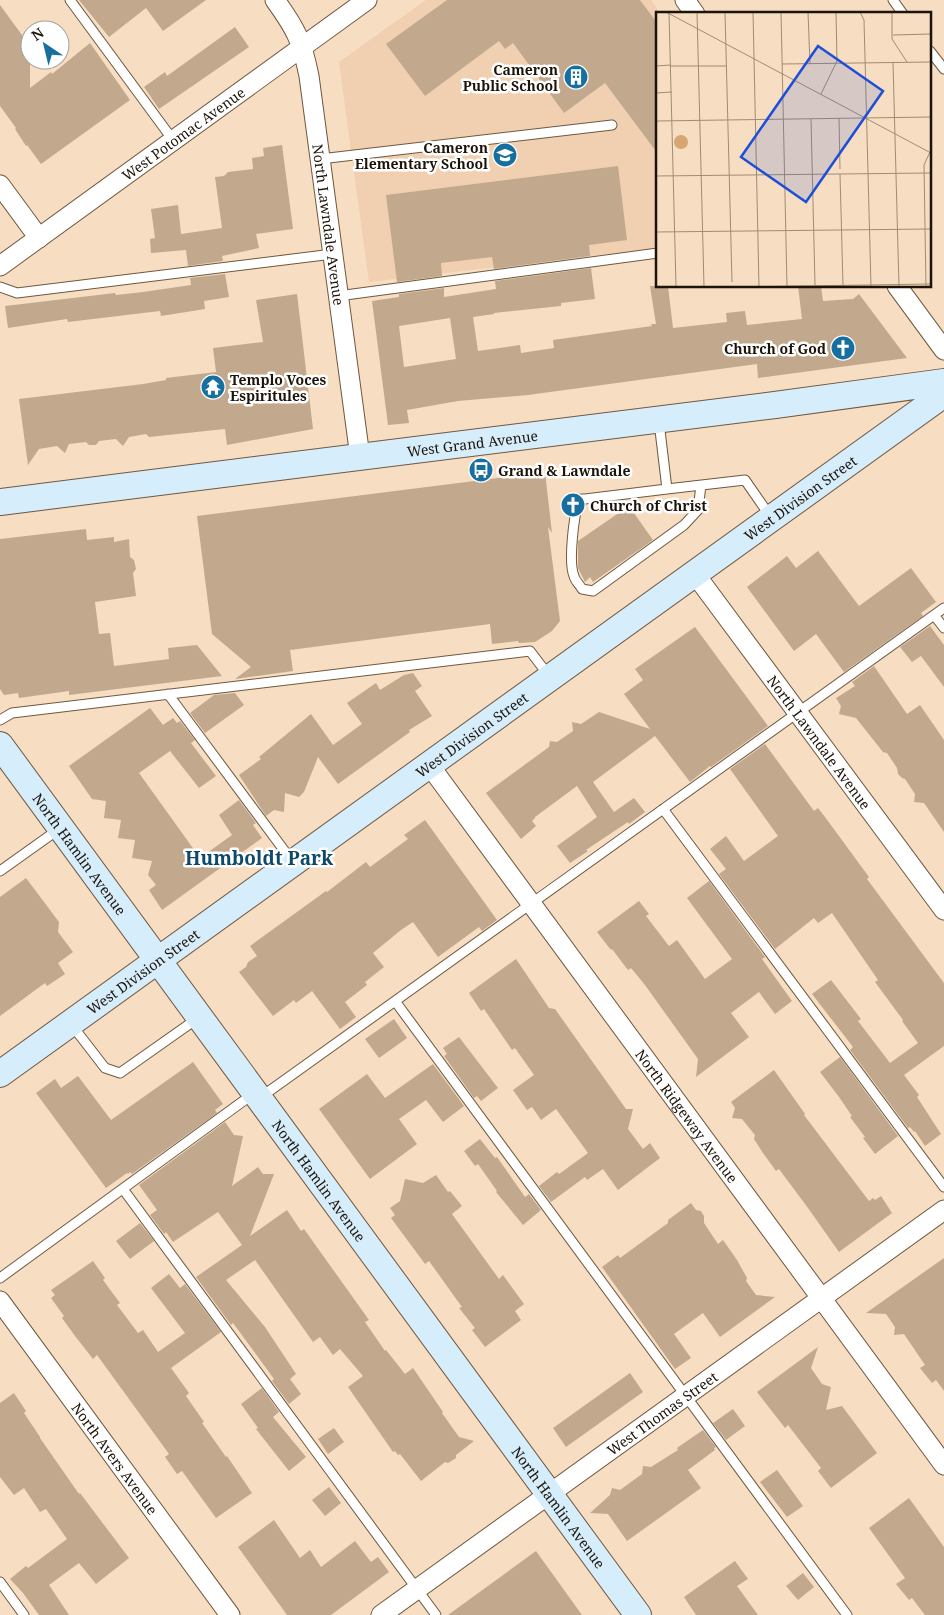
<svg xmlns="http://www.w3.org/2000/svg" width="944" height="1615" viewBox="0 0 944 1615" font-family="'Noto Serif',serif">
<rect width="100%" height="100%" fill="#f7ddc1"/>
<path fill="#f0d0b0" d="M426,0H651L661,14H658V248L369,282L339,62Z"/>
<path fill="#c2a98e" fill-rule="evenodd" d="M79,0H206L163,31L146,8L109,37Z
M447,0H640L658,24V154L605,83L564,113L513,43L505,49L499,41L425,96L386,44Z
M0,5L30,46V88L51,72L52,74L90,43L130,100L41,164L27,145L26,146L15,129L16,128L0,106Z
M235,27L249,47L159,109L144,87L165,72L167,76Z
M282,145L293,229L256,234L259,248L222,256L223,261L188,266L186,250L151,253L150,239L155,238L151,209L178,205L181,234L222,228L215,177L224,176L228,172L253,169L252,158L264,156L263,148Z
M618,166L627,240L589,245L590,256L494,269L492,257L441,263L442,276L397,282L386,195Z
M591,268L595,299L561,303V306L494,313V314L473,317L478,351L520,345L521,353L554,348L553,340L652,326L651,324H656L650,286H668L673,328L727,322L726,313L745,311L747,325L802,319L798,286H821L823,301L853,299L859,294L907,358L758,378L757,364L528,395L458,401L407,410L409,423L388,425L372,301L399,297V294L444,288V297L496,289L495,281ZM450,318L456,359L404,367L399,326Z
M225,274L229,297L204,301L205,309L161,316L160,311L68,322L67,319L8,328L5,306L115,293L116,295L143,292L191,285L190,278Z
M297,294L313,429L227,445L225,429L149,437L146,434L129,437L123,446L116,439L99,441L96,445H89L86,442L69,444L65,453L57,446L39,449L28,465L19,399L143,384L166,380V378L216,372L213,348L263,342L256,300Z
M545,472L552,533L548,527L560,621L552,631L535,642L519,643L518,641L492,644L490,624L290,650L293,671L235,679L251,667L212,634L197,516Z
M629,506L653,540L593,582L590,577L585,582L578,568V541Z
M86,529L87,540L114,537V542L129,539L130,557L134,560L136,569L133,573L136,596L95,602L99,634L110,633L114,666L169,659L168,648L197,645L222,676L69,695V691L19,698L18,693L4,695L0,689V539Z
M818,551L859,606L911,568L936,602L921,613L923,616L844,672L816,634L794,651L747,587L787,556L796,568Z
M930,626L944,645V687L921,656L912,662L900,647Z
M695,627L768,726L711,767L710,766L690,782L655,736L593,782L614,812L634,798L645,812L629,824L628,822L586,850L588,851L570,863L557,846L597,817L577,786L535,817V818L532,821L536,826L521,839L486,793L549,747L550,741L557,742L573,731L572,722L581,724L599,712L650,729L624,694L643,680L635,669Z
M874,666L907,714L920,705L944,740V832L924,803L914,802L915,794L905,779L902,778L898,774L897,768L887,753L883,752L856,718L839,714L841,706L836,698L855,686L852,682Z
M413,673L422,686L415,691L432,716L409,730L410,732L338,784L318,757L304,792L299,797L285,793L284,812L274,810L266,816L239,775L261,759L259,757L311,714L333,745L362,724L347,703L376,683L380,690L404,675Z
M235,693L244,705L205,733L190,713L214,695Z
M150,708L163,725L173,718L177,723L180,721L195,740L191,743L216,776L199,788L170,751L139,773L200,858L232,835L219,815L239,800L256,823L253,825L262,838L162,910L149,890L156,885L148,875L152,861L132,858L135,840L118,838L121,820L104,818L106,801L92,799L69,766Z
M765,744L814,811L818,808L825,817L869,877L867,879L944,983V1046L904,1075L919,1095L917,1097L941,1134L925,1146L915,1131L914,1132L910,1127L908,1128L850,1050L853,1047L812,994L831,980L861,1019L858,1021L890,1063L918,1043L902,1021L903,1020L875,982L878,980L832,913L818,923L814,918L775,949L719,874L726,869L710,849L726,836L744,861L778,836L730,769Z
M425,820L497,920L482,931L479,927L438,957L413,922L401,930L373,953L384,967L365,982L367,985L345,1002L356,1017L340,1029L312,991L296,1003L294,1000L273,1016L239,972L246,967L248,962L257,956L250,946L326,891L327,892L366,862L370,867L408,839L404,835Z
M26,878L59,922L58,932L73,952L58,963L65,974L47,986L45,983L0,1016V897Z
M709,881L765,957L762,959L792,1001L775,1014L759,992L731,1013L749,1037L696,1077L698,1059L645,985L631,968L628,970L612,949L611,950L597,932L639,901L649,914L646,916L669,946L677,940L705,979L732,959L687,898Z
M516,959L549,1008L555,1009L626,1109H633L628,1129L643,1149L650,1143L660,1158L618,1190L603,1169L587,1180L585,1177L551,1202L539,1186L557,1172L559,1174L588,1153L556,1109L541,1120L532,1107L527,1110L513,1090L534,1075L515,1048L512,1050L484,1009L481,1011L469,993Z
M394,1019L407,1038L379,1058L365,1039Z
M459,1037L498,1088L481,1101L477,1096L474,1098L444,1056L447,1054L443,1048Z
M840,1057L898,1136L875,1154L863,1138L865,1137L850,1117L852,1116L839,1097L820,1072Z
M193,1062L223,1104L215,1110L217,1113L132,1174L130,1172L128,1174L127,1173L106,1188L36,1093L55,1079L61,1088L78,1076L111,1120Z
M433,1064L464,1106L443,1122L426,1100L399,1119L417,1144L370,1179L319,1109L367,1074L385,1098Z
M774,1070L805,1114L804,1115L869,1201L873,1198L875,1200L881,1196L892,1213L839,1252L808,1208L779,1169L776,1171L763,1153L754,1139L755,1135L742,1119L732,1118L735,1108L731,1102Z
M225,1122L234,1135L243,1136L232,1186L258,1167L263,1174H274L250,1236L287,1210L301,1231L304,1229L369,1320L365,1322L385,1351L386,1350L405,1374L413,1368L443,1412L442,1413L459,1437L474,1441L456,1455V1458L448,1463L445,1462L421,1481L400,1454L398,1455L395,1451L393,1452L348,1387L363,1376L340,1349L333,1355L320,1337L313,1342L255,1260L226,1280L265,1327L296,1374L290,1379L301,1394L289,1404L272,1381L274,1379L258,1357L233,1323L231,1325L196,1277L242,1245L218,1212L173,1242L166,1232L164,1234L150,1215L157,1210L139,1185Z
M480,1139L495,1158L497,1157L525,1197L529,1194L541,1210L523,1225L496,1192L497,1191L478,1164L475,1166L464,1151Z
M436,1175L448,1192L450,1191L462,1206L452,1214L499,1279L503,1275L524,1304L515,1311L521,1320L485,1347L472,1330L475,1328L459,1308L462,1307L429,1261L425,1264L391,1218L395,1215L390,1208L400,1201L405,1179L423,1183Z
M691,1203L696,1210L701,1211L704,1216V1223L718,1244L723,1240L737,1260L747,1278L746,1281L756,1295L775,1297L720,1337L703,1313L674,1334L691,1358L675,1369L602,1267L618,1255L620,1258L668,1223V1220Z
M140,1223L154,1241L130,1259L116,1241Z
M944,1258V1391L936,1380L932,1383L920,1368L925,1365L904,1334L894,1335L895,1327L886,1314L866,1313Z
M93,1261L105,1278L103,1280L120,1303L117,1305L138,1333L143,1330L158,1352L185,1333L151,1288L169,1274L180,1288L185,1284L221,1332L171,1368L189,1393L186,1396L204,1422L202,1423L226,1457L227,1456L252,1493L216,1518L182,1471L177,1474L165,1457L169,1454L97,1355L93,1359L75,1336L62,1318L64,1316L51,1298L55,1295L51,1290Z
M818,1347L811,1368L822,1384L831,1387L826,1410L842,1406L877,1453L831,1488L818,1471L821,1468L788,1425L785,1428L757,1392Z
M630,1373L643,1392L566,1447L553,1428Z
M262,1388L279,1412L273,1417L306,1457L289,1471L256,1429L258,1428L241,1404Z
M14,1393L26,1411L24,1413L40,1437V1438L79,1494L80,1493L129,1558L96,1584L79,1563L49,1585L69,1615H39L23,1593L10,1579L26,1566L28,1568L67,1539L46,1509L40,1512L24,1488L14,1495L0,1477V1403Z
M733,1409L745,1426L726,1440L713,1423Z
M334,1428L344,1442L328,1454L318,1439Z
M703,1430L716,1447L714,1448L715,1450L688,1470L701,1488L627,1541L608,1514L590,1513L610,1495L612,1488L620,1490L642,1474L643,1466L651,1467L678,1450L677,1448Z
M777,1470L803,1506L787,1517L760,1482Z
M329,1487L341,1503L325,1516L312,1500Z
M909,1498L944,1547V1615H925L912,1598L909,1600L896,1584L905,1578L869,1528Z
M274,1520L300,1558L310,1550L321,1567L355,1541L371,1562L378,1557L389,1572L331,1615H287L238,1547Z
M536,1551L582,1615H448Z
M735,1561L748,1579L737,1586L758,1615H696L684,1597Z
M803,1573L814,1587L798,1600L786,1586Z"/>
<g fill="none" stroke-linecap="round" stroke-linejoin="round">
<defs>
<path id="lane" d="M70,0L173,140
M893,0L903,14
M930,51L944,69
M320,159L612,125
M0,287L17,293L333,254
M338,296L658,253
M659,422L667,489L585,499H581L578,502C574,518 568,562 574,576C575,581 580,585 582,589L593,591L684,525L698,510L701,485
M667,489L745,480L770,516
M934,615L944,628
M168,694L292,861
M0,720L12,713L530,651L549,676
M663,809L944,1187
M0,871L59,829
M395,1001L847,1615
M71,1024L105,1068L120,1073L198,1018
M261,1097L944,608
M123,1189L436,1615
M0,1278L253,1094
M0,1582L24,1615"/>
<g id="street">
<path id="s1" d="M275,0C296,29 302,41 309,76L360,457"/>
<path d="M685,0L695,14"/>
<path d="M0,185L39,238"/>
<path id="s2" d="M0,266L367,0"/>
<path d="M897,286L944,350"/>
<path id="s3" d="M695,574L944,910"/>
<path id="s4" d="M430,766L944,1465"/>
<path id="s5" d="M0,1301L230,1615"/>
<path id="s6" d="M381,1615L944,1210"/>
</g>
<g id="secondary">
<path id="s7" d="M0,502L775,405L944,382"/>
<path id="s8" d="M0,745L638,1615"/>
<path id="s9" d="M0,1074L944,394"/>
</g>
</defs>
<use href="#lane" stroke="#6f5840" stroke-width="11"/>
<use href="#street" stroke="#6f5840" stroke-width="21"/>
<use href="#secondary" stroke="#6f5840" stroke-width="28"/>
<use href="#lane" stroke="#fff" stroke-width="9"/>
<use href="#street" stroke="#fff" stroke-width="19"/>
<use href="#secondary" stroke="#d6edfc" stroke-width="26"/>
</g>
<defs>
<symbol id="building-disc" viewBox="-11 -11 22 22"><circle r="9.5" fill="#166f9e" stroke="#fff"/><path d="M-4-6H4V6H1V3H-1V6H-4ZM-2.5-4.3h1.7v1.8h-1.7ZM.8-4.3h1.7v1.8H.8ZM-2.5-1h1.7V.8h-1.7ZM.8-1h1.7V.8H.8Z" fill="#fff"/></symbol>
<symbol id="school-disc" viewBox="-11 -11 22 22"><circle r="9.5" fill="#166f9e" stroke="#fff"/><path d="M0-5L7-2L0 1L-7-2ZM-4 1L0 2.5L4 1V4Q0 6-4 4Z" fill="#fff"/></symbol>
<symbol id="church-disc" viewBox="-11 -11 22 22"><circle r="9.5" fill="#166f9e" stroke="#fff"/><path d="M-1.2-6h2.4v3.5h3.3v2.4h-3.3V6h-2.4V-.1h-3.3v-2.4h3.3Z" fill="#fff"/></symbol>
<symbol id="temple-disc" viewBox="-11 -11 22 22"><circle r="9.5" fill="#166f9e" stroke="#fff"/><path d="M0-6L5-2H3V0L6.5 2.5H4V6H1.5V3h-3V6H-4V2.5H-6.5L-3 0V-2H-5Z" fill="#fff"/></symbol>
<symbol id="bus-disc" viewBox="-11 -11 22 22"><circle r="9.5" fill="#166f9e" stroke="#fff"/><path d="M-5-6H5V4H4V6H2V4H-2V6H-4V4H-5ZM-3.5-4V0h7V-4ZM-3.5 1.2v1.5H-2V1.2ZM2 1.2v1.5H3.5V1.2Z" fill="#fff"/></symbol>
</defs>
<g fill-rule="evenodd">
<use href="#building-disc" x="562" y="63" width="28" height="28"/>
<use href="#school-disc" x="491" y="141" width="28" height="28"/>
<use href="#church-disc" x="829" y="334" width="28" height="28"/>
<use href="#temple-disc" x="199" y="373" width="28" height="28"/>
<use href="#bus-disc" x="467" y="456" width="28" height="28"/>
<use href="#church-disc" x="559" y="491" width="28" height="28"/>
</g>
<g text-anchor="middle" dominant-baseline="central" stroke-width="5" stroke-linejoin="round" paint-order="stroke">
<g font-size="14" font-weight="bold" fill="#1c1309" stroke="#fff" text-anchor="end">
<text x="558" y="69">Cameron<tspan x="558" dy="16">Public School</tspan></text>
<text x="488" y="147">Cameron<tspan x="488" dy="16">Elementary School</tspan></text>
<text x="826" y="348">Church of God</text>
<text x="230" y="379" text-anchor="start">Templo Voces<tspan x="230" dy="16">Espiritules</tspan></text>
<text x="498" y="470" text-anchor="start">Grand &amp; Lawndale</text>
<text x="590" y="505" text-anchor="start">Church of Christ</text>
</g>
<g font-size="14" fill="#1c1309" stroke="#fff">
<text stroke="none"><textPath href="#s2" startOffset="226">West Potomac Avenue</textPath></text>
<text stroke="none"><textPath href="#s1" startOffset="234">North Lawndale Avenue</textPath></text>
<text stroke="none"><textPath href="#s7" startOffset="476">West Grand Avenue</textPath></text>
<text stroke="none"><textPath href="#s9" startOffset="986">West Division Street</textPath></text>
<text stroke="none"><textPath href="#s9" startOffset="581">West Division Street</textPath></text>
<text stroke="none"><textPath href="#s3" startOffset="209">North Lawndale Avenue</textPath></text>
<text stroke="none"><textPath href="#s8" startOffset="135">North Hamlin Avenue</textPath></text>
<text stroke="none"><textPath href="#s9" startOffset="176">West Division Street</textPath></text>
<text stroke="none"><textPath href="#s4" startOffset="434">North Ridgeway Avenue</textPath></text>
<text stroke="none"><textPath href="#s8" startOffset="540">North Hamlin Avenue</textPath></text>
<text stroke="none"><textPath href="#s6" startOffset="346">West Thomas Street</textPath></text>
<text stroke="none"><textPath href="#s5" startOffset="195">North Avers Avenue</textPath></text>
<text stroke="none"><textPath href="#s8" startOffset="945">North Hamlin Avenue</textPath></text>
</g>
<g font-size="19" font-weight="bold" fill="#0d4a6a" stroke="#fff">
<text x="259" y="858">Humboldt Park</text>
</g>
</g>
<g transform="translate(656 12)">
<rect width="275" height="275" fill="#f7ddc1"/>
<path d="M18 130a7 7 0 1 1 14 0a7 7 0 1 1-14 0Z" fill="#d5a671"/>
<path fill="none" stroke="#9f8c77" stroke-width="1" d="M10,0L275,141M13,0L20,275M41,0L48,275M69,0L76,270M97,0L103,275M125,0L131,275M152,0L154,52M204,0L208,8L215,275M236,0V27L251,50M237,23L275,22M237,50L243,275M126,52L275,50M0,54L15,53M15,54H70M0,81L16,80M165,82L181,49L180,0M183,106L184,157M155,107L159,273M0,109L275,105M184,162L187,273M0,164L275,161M0,220L275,217M81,275L275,272M270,275L268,153L274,140"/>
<path fill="#1d4ed8" fill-opacity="0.15" stroke="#1d4ed8" stroke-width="2.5" d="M162,34L227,79L150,190L85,145Z"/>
<rect width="275" height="275" fill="none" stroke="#1c1309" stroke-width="2.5"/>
</g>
<g transform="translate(45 45) rotate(325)"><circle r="24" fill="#ffffff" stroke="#a4a19d"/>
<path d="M0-4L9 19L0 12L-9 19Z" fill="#166f9e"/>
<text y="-8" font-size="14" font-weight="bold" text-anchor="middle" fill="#1c1309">N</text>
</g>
</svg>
